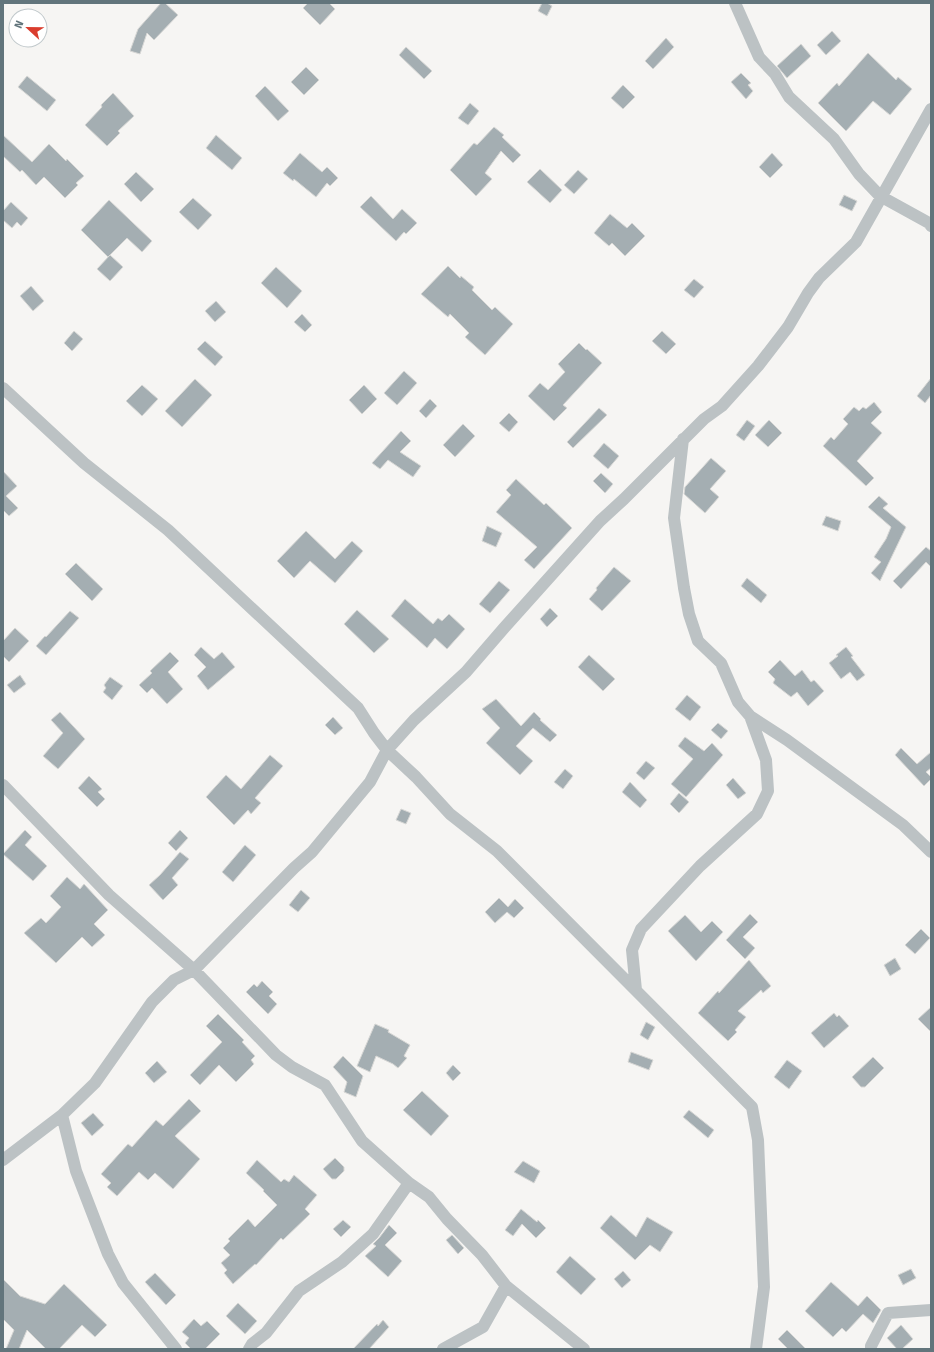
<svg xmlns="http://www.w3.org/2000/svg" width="934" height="1352" viewBox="0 0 934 1352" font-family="'Fira Sans',sans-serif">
<rect width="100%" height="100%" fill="#f6f5f3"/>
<path fill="#a4aeb2" stroke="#d7d7d5" d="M161,3H165L178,15L154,40L147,33L140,54L130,51L138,29Z
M308,3H329L335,9L320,25L303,8Z
M542,3H547L552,6L547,16L538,11Z
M832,31L841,41L826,55L817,45Z
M666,38L674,47L653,69L645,61Z
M801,44L811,56L787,78L777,66Z
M406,47L432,71L424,79L399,55Z
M868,53L896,80L898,77L912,89L890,115L873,101L846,131L818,103L837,83L839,86Z
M306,67L319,80L304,95L291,82Z
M741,73L751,83L748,85L753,91L746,99L731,82Z
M27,76L56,100L47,111L18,87Z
M623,85L635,97L623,109L611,98Z
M265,86L289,111L278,121L255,96Z
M113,93L134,116L118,131L120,133L107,146L85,125L102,107L101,105Z
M470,103L479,111L468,125L458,118Z
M494,127L504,135L502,137L521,155L513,163L501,151L485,173L492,179L476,196L450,170L474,143L477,145Z
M3,135L32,162L49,144L66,161L67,159L84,176L76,183L78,185L65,198L44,177L36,185L22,170L20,172L3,156Z
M216,135L242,158L232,170L206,148Z
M300,153L322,172L327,167L338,178L330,186L327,183L316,197L294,179L293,181L283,173Z
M772,153L783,165L770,178L759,167Z
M540,169L562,190L550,203L527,182Z
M578,170L588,179L574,194L564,185Z
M136,172L154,189L141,202L124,184Z
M844,195L857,201L852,211L839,205Z
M371,196L393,219L402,209L417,223L406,234L404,232L396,241L360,207Z
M193,198L212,215L198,230L179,212Z
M109,200L152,241L142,252L127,238L108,257L81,230Z
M11,202L28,218L21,226L17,222L12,228L3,220V211Z
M610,214L627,228L632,223L645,236L625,256L612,243L609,246L594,233Z
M110,255L123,267L110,281L97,269Z
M448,266L460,278L461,276L474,287L472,290L492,310L495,307L513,324L485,355L465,337L469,333L450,314L448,317L421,294Z
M276,267L302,291L287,308L261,283Z
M694,279L704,287L694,298L684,290Z
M31,286L44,301L33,311L20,296Z
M216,301L226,312L215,322L205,311Z
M302,314L312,325L305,332L294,322Z
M74,331L83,339L72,351L64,343Z
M662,331L676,344L666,354L652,341Z
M205,341L223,357L215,366L197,349Z
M579,343L586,350L587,349L602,363L563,405L567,408L554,421L528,396L540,383L548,390L565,372L558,364Z
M404,371L417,383L397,405L384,393Z
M931,378V395L925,403L917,396Z
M195,379L212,395L182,427L165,411Z
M142,385L158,399L142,416L126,401Z
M364,385L377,399L362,414L349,400Z
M430,399L437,406L426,418L419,411Z
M874,402L882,412L871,423L882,433L857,461L874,478L866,486L823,446L831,437L834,440L848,424L843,419L854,407L859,411L863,407L866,409Z
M599,408L607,415L573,448L567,442Z
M509,413L518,422L509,432L499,423Z
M747,420L755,426L744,441L736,435Z
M769,420L782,433L768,447L755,435Z
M463,424L475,436L455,457L443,445Z
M401,431L411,441L400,452L421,466L413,477L388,460L380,469L372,463Z
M604,443L619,456L608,469L593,456Z
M711,458L726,471L710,489L719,497L705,513L684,494L685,487Z
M3,471L17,486L6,496L18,508L9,516L3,510Z
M601,473L613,484L605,493L593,481Z
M516,479L544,505L546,503L572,528L534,569L524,560L537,547L496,512L511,495L506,490Z
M879,496L888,504L883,508L906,527L880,581L871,573L881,562L874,557L886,539L891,527L868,507Z
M826,516L841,521L838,531L822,525Z
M487,526L502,533L496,547L482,541Z
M306,531L335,559L352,541L363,551L335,583L310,561L294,578L277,561Z
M926,547L931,551V567L926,562L901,589L893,581Z
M76,563L103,589L92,601L65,574Z
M614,567L631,581L602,611L589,599L597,590L596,588Z
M747,578L767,595L761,603L741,586Z
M499,581L510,590L490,613L479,604Z
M405,599L433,624L438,618L442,621L449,614L465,629L447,649L435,638L427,648L391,616Z
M550,608L558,616L547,627L540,619Z
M357,610L389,639L374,653L344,624Z
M70,611L79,618L46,655L36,646L45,636L46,637Z
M15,628L29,641L9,662L3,656V641Z
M201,647L214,659L222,652L235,667L208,690L197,676L206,667L194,655Z
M846,647L853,656L851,657L865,675L857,681L850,672L841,679L829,663L838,656L836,655Z
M170,652L179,661L168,672L183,689L167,704L152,688L147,693L139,685L152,673L150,671Z
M589,655L615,679L603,691L578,667Z
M780,660L795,676L802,670L811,682L814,680L824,691L808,706L797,692L791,697L773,683L775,679L768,672Z
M20,675L26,684L14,693L7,685Z
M110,677L123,686L112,700L103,692L106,688L104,685Z
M687,695L701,707L690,721L675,709Z
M496,699L521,726L534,712L541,719L540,720L557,735L550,742L533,728L516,746L533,761L520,775L486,743L500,728L482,709Z
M60,712L85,739L58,769L43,756L63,733L51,720Z
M333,717L343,728L335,735L325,725Z
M718,723L728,731L721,739L711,730Z
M685,737L704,751L712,743L723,755L686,797L671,784L693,759L678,746Z
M901,748L917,764L931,752V768L926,772L931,777V779L924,786L895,755Z
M270,755L283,766L255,798L261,803L251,814L248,810L234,825L206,797L226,775L241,789Z
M646,761L655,768L644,780L636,773Z
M565,769L573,776L563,789L554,782Z
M89,776L102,789L98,792L105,799L97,807L78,788Z
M733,778L746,793L738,799L726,785Z
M630,782L647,800L640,808L622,792Z
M679,793L689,802L679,813L670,804Z
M401,809L411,813L406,824L396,820Z
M25,830L32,837L25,845L47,866L33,881L3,854Z
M180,830L188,838L176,851L168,843Z
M245,845L256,855L233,882L222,872Z
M180,852L189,859L172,878L178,885L163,900L149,885L160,875Z
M67,877L80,889L84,884L108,910L94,924L105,935L92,947L82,937L56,963L24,933L41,918L46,923L61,907L50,896Z
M301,890L310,898L298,912L289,905Z
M499,898L508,907L515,899L524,908L514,918L507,912L495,923L485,912Z
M750,914L758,922L743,937L755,948L745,959L726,940Z
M685,915L701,932L712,921L723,932L696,961L668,931Z
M921,929L930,938L915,954L905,945Z
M895,958L901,969L890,976L884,965Z
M749,960L771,986L763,993L761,990L738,1011L746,1017L735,1030L737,1032L728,1041L698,1013L718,991L719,993Z
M262,981L273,992L269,996L277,1004L268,1014L246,992L254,984L257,987Z
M931,1007V1032L918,1019Z
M834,1013L837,1017L839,1015L849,1026L824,1048L811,1033Z
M218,1014L244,1040L242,1042L255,1056L251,1060L254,1064L236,1082L219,1065L200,1085L190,1075L222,1042L206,1026Z
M646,1022L655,1027L648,1040L640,1035Z
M375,1024L389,1030L388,1032L410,1045L404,1056L407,1058L398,1068L393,1064L376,1056L370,1072L357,1066Z
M631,1052L653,1060L649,1070L628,1062Z
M343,1056L363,1076L356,1097L344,1092L347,1082L333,1067Z
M873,1057L884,1068L865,1087H861L852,1077Z
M787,1060L802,1071L789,1089L774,1077Z
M157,1061L167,1072L154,1083L145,1073Z
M453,1065L461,1073L453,1081L446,1073Z
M422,1091L449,1116L431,1136L403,1110Z
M189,1099L201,1111L175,1136L200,1159L173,1189L155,1173L148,1180L139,1172L117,1196L107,1187L111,1183L101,1174L128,1144L132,1147L156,1120L163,1126Z
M689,1110L714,1130L708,1138L683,1117Z
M93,1113L104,1125L92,1136L81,1123Z
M335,1158L344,1167V1171L336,1179H332L323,1169Z
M257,1160L281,1182L284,1179L289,1182L294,1175L317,1195L305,1209L310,1214L283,1240L281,1238L256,1265L255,1264L233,1284L224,1273L227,1270L221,1263L230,1255L223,1248L230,1241L228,1239L248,1219L255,1227L277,1205L263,1191L264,1190L246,1173Z
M523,1161L540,1171L534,1183L514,1172Z
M521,1209L537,1222L538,1220L546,1228L536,1238L522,1224L513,1236L505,1230Z
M611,1215L636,1237L647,1217L673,1232L660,1252L650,1245L635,1260L600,1228Z
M343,1220L351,1227L341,1237L333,1229Z
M389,1225L397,1233L385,1245L402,1261L388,1277L365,1256L376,1246L373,1244L379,1238Z
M452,1235L464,1248L458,1254L446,1240Z
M570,1256L596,1279L581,1295L556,1272Z
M911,1269L916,1278L903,1285L898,1275Z
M623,1271L631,1280L622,1288L614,1279Z
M155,1273L176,1295L166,1305L145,1282Z
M3,1279L20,1296L45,1304L64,1284L107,1325L95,1337L82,1325L59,1349H46L27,1330L19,1349H6L14,1330L3,1319Z
M831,1282L858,1306L867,1296L881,1310L873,1323L863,1314L846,1332L842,1328L833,1337L805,1311Z
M238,1303L257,1321L245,1334L226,1316Z
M194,1319L201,1326L207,1321L220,1334L205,1349H191L185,1343L189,1338L182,1332Z
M383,1320L389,1327L369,1349H353L377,1324L378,1326Z
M901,1325L913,1339L902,1349H897L887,1338Z
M787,1330L806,1349H788L778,1339Z"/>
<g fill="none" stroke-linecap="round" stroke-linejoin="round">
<path stroke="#bcc2c4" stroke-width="12" d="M735,3L759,57L775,74L789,97L834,139L859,174L880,196L929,223L931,226
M3,388L84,463L168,530L358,708L374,733L387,750L416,777L450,814L497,851L752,1107L758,1140L764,1287L756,1349
M683,439L674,518L684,588L689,614L698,641L721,663L738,702L750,716L787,740L903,825L931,852
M3,785L109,895L194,970L276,1055L292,1067L325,1085L362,1141L409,1183L429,1197L447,1219L482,1255L506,1286L584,1349
M636,990L632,950L641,929L700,866L757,814L768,791L766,760L750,716
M62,1115L76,1171L108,1254L123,1283L176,1349
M3,1160L62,1115L95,1083L152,1002L174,980L194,970L294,868L312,852L370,782L387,750L414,720L466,672L504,628L600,521L624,499L704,419L722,406L758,366L788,327L808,293L819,278L856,242L931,109
M249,1349L252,1344L266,1333L299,1291L342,1262L373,1234L409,1183
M443,1349L483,1327L506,1286
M871,1349V1346L888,1313L931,1310"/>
</g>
<rect width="934" height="1352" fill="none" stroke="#62757c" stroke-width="8"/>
<g transform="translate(28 28) rotate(292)"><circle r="19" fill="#ffffff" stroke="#c0c8cb"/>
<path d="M0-3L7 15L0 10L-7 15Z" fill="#da3d2e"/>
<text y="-6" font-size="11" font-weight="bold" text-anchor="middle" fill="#62757c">N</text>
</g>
</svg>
